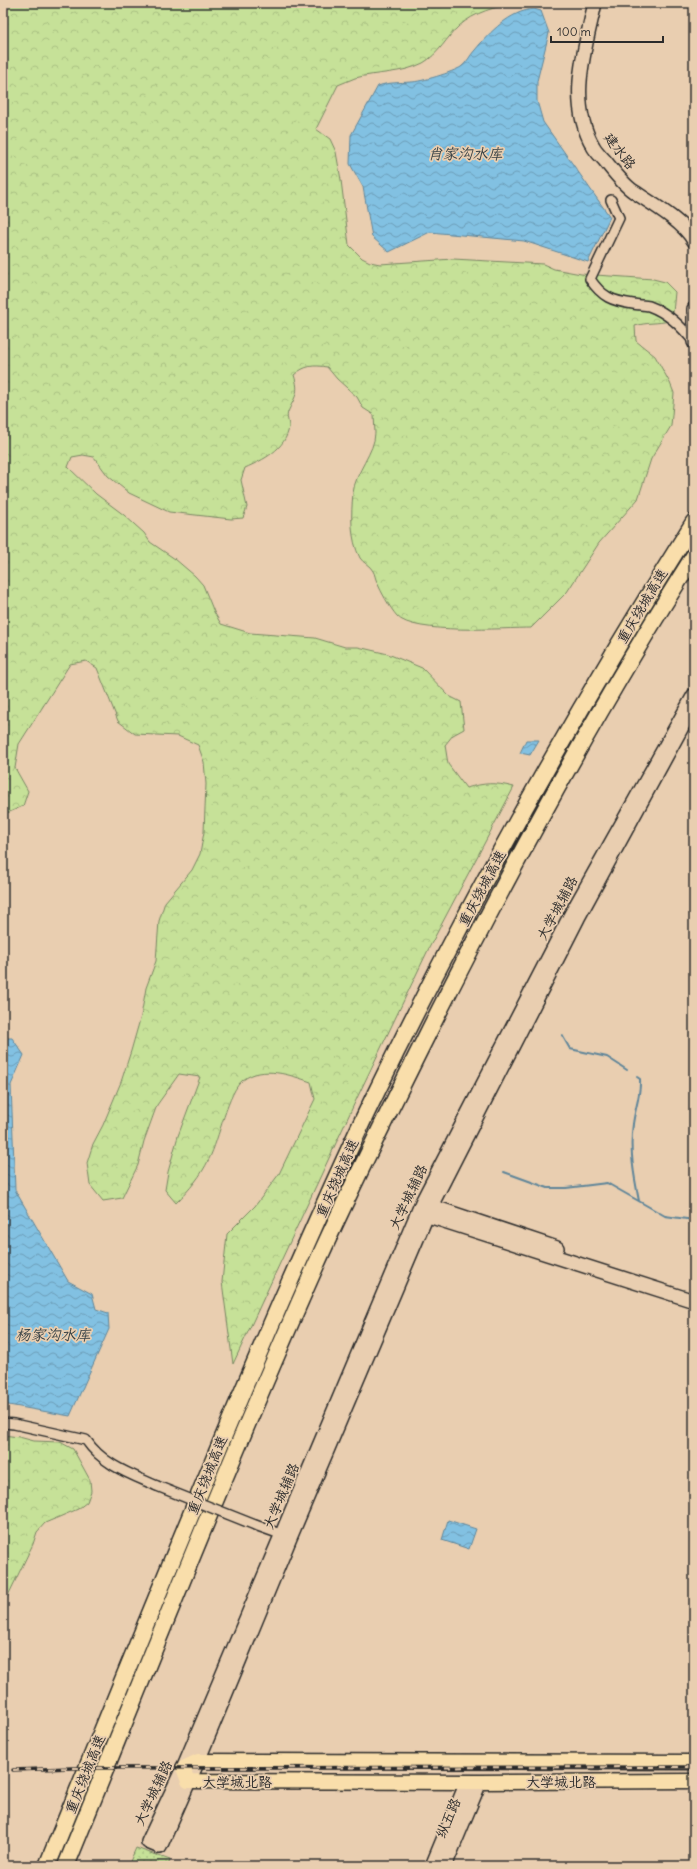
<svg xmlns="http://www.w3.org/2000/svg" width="697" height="1869" viewBox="0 0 697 1869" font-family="Delius,'LXGW WenKai TC',sans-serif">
<defs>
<pattern id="grass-dots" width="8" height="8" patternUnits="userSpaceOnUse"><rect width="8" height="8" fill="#c6e198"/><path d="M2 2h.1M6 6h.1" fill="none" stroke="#aac183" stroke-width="1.8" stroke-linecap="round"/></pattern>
<pattern id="forest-crowns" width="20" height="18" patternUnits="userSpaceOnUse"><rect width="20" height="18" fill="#c6e198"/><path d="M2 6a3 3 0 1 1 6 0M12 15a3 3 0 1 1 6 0" fill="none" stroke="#aac183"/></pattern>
<pattern id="water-waves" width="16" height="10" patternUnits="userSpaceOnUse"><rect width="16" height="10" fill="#82c1e2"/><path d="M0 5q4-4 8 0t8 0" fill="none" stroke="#6b9db7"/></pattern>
</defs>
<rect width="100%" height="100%" fill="#e9ceb0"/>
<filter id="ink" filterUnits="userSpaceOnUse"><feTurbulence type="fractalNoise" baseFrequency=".025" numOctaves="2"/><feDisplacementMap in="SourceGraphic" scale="8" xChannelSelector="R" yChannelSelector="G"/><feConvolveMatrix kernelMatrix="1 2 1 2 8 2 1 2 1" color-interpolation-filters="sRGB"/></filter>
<g filter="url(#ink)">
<path fill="url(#grass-dots)" stroke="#788662" d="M136,1848L170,1860L168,1866H128Z"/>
<path fill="url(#forest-crowns)" stroke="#788662" d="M3,3H424L430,7H441L458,3H515C495,7 475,12 459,26C446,38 439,54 423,63C401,74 378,72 355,78C349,80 344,83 338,85L316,129L330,139L336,152L341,180L349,245L362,258L370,262L380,264L453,259L543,264L554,269L581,274L653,279L665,282L675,292L673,313L669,321C657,324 647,322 635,326L636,341L655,356L670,383L674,393L671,426L651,459L638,499L599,543L567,592L531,628C505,628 413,635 397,616C390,608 381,592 377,582C375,578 375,574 373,571C370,565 363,563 360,558C350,539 351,514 353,493C355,472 375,452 375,433C375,427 374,421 374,415L363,408L357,397L337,379L327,367C314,365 305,365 294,375C300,393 295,396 288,412C286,417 289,422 289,427C286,449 263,460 245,468L241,480L247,507L243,518L231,519L169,512L129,493L108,476L94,457L83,455L72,457L68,467L96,494L124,515L144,533L150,542L175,559L195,576L203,585L214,612L221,624L250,633L315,638L345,647H358L388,654L422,668L449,696L461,702L464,729L453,735L445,745L448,764L466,788C485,783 494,782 514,787L429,948L357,1098L233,1364L222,1282L227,1234L255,1206L279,1174L315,1099L311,1082C290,1075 263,1065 243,1080C228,1091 219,1140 209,1159C201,1176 190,1189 176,1203L165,1190L168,1172L178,1136L200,1077L179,1074L157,1105L144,1141L138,1165L122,1198L103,1201L90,1185L87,1163L93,1144L103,1125L121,1082L131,1051L141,1016L146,988L156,961L159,921L165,902L192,870L200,854L204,832L206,784L204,762L198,745L178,736L135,734L118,721L97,668L86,661L70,664L19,744L15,768L28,791L23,806L3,815Z
M3,1435L19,1437L34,1441L60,1442L73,1449L90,1480L91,1491L87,1502L78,1509L45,1523L37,1532L33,1544L3,1606Z"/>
<path fill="url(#water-waves)" stroke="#5f8599" d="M534,9L541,11L549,33L537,81V101L543,122L610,217L588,262L524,241L430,232L389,252L372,237L363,187L350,164L351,135L378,86C389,82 399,83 411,82C421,82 453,72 461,67C467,63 470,55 475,50C490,32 510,11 534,9Z
M526,740H539L530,755L520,753Z
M3,1038H12L24,1055L11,1085L15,1190L68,1281L92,1294L96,1309L108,1313L109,1329L70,1416L3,1404Z
M448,1520L476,1529L469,1549L442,1540Z"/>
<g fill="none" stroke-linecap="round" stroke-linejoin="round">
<path stroke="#5f8599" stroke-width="2" d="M562,1035L570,1049L607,1057L627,1070
M637,1077L640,1079C641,1095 635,1108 633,1124C629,1150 634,1176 639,1201
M504,1172L548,1188H566L607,1183L665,1216L694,1220"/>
<defs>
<path id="street" d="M611,200L619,218L590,279C602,297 612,301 633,304C638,305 644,305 649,306C668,313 681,326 694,342
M3,1423L14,1424L86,1440C103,1465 130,1474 157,1486
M255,1525L286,1536"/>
<path id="secondary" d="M595,3C585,49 567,102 593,146C596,152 602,157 606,162C614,172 623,184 633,191C651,203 684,222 694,241
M694,309V342
M694,695L570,916L422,1202L183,1768L148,1842L160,1847L198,1761L290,1538L431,1206L578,918L694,705
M422,1203L557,1248
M419,1213L694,1301
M432,1866L467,1782
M445,1866L480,1782"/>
<path id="primary" d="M694,1762L198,1761L183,1768L188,1781L480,1782L694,1781"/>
<path id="highway" d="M47,1866C124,1678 199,1490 280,1304C310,1236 340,1167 373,1099C469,901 577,708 694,522
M66,1866C148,1665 228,1463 316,1265C350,1189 387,1115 424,1041C507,875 595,712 694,556"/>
</defs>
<use href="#street" stroke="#2b2b2b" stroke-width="12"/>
<use href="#secondary" stroke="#2b2b2b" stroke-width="16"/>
<use href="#primary" stroke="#2b2b2b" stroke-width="17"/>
<use href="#highway" stroke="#2b2b2b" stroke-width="19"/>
<use href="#street" stroke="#e9ceb0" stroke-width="9"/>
<use href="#secondary" stroke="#e9ceb0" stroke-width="13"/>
<use href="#primary" stroke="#f9deab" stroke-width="14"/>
<use href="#highway" stroke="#f9deab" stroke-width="16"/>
<defs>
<path id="rail" d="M13,1770L72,1768L694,1767"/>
</defs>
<use href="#rail" stroke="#2b2b2b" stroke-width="3.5"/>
<use href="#rail" stroke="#e9ceb0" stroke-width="2" stroke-dasharray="6" stroke-linecap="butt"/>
<defs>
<path id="street-bridge" d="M157,1486L255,1525"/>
</defs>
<use href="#street-bridge" stroke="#2b2b2b" stroke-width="12" stroke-linecap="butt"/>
<use href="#street-bridge" stroke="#e9ceb0" stroke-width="9"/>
</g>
</g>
<g text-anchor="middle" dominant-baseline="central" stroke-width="3.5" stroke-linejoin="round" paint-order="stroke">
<g font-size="14" fill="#2b2b2b" stroke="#e9ceb0">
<text transform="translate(620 151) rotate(52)">建水路</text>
<text transform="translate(642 606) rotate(-59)">重庆绕城高速</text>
<text transform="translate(482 888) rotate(-62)">重庆绕城高速</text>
<text transform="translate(557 908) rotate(-62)">大学城辅路</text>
<text transform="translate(337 1178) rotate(-66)">重庆绕城高速</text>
<text transform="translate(408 1197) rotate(-65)">大学城辅路</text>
<text transform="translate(207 1475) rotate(-68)">重庆绕城高速</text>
<text transform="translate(281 1496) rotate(-67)">大学城辅路</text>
<text transform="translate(85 1774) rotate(-68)">重庆绕城高速</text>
<text x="237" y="1782">大学城北路</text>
<text x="561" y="1782">大学城北路</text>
<text transform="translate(153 1793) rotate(-65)">大学城辅路</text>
<text transform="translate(448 1818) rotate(-67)">纵五路</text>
</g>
<g font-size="15" font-style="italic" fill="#384246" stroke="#e9ceb0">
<text x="465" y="153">肖家沟水库</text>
<text x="53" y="1334">杨家沟水库</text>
</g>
</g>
<rect width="697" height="1869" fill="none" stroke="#e9ceb0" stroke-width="16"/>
<rect x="8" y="8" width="681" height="1853" fill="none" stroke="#2b2b2b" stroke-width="1.5" filter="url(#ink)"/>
<path d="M551 36v6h112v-6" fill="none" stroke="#2b2b2b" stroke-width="2"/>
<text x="557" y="36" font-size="12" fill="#2b2b2b" stroke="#e9ceb0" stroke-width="3" paint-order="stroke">100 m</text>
</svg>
